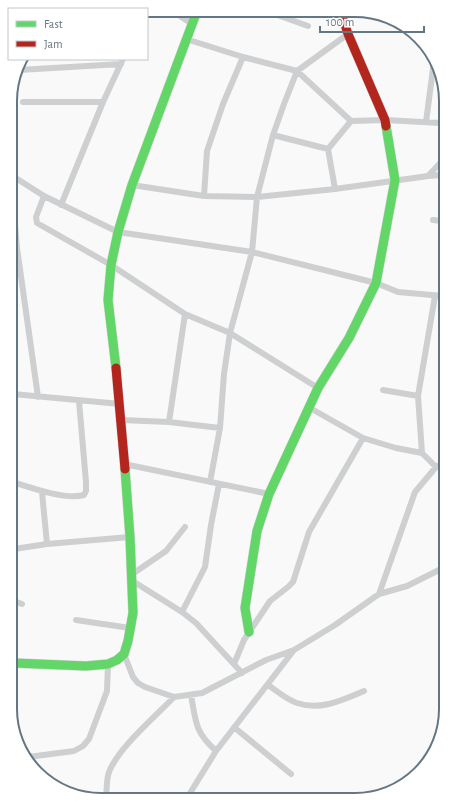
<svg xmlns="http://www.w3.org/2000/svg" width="456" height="810" viewBox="0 0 456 810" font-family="'Alegreya Sans',sans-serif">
<rect width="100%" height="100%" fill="#f9f9f9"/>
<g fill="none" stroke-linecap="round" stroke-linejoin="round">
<defs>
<path id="fast" d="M116,368L108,300L111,265L118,232L132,185L197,11
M249,632L245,608L257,531L269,494L318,388L349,338L376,283L395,180L386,126
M14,663L86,666L108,664L117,660L124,654L128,641L133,613L130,537L125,469"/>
<path id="jam" d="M341,12L348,34L385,120L386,126
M116,368L125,469"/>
</defs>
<use href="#fast" stroke="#d5d6d7" stroke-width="10"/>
<use href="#jam" stroke="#d5d6d7" stroke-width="10"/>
<path stroke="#cecfd0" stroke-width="6" d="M171,10L192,24
M266,11L308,26
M186,39L243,57L297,71L351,121L385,120L441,123
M19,70L121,64
M23,102H103
M426,122L434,61
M273,135L328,149
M328,149L335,189
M328,149L351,121
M11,175L44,196L118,232L252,252L376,283L398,292L443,296
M11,175L17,248L38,397
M428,176L442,175
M132,185L204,196L257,197L335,189L428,176L442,161
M44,196L36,217L37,223L111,265L185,314L230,333L318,388
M204,196L207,151L223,104L243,57
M61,205L103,102L123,59
M433,220L442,221
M383,390L418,396
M13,394L120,404
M310,408L363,438L396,448L422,453L436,467
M121,420L169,422L220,428
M169,422L185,314
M422,453L418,396L435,296
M124,464L269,494
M13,482C32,488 65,500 84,495L86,491V482L79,401
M210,482L220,428L224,374L230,333L252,252L257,197L273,135L284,104L297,71L348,34
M42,492L47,544
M14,549L47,544L130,537
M131,575L166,551L185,527
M131,580L182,612L196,623L242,673
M379,594L415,492L436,467L444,462
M14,601L22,604
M182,612L205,567L211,525L219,484
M76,620L130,628
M124,654L133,677L138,683L145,687L174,697L202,693L266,660L294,650L335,625L379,594L407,586L445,567
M234,664L244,640L270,601L288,587L293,582L309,532L363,438
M268,685C277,691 287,700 297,703C321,711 342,700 364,691
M191,695C196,723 195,732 216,751
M235,728L291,774
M28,757L74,751L83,746L89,739L107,691L108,664
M187,798L216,751L294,650
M106,799C107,790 106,781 109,772C119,747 155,717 174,697"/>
<use href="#fast" stroke="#63d668" stroke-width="9"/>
<use href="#jam" stroke="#b3261e" stroke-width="9"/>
</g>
<path d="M0 0H456V810H0ZM101 17H355A84 84 0 0 1 439 101V709A84 84 0 0 1 355 793H101A84 84 0 0 1 17 709V101A84 84 0 0 1 101 17Z" fill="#fff" fill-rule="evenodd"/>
<path fill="none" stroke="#657683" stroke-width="2" d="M101 17H355A84 84 0 0 1 439 101V709A84 84 0 0 1 355 793H101A84 84 0 0 1 17 709V101A84 84 0 0 1 101 17Z"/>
<rect x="8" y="8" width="140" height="52" fill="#ffffff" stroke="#c1c8cd"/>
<rect x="16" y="21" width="20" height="6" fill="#63d668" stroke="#c1c8cd"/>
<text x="44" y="28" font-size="12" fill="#657683">Fast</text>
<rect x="16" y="41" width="20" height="6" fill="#b3261e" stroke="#c1c8cd"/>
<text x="44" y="48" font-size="12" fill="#657683">Jam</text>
<path d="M320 26v6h104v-6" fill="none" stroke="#657683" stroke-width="2"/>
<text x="326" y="26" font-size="12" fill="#657683" stroke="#ffffff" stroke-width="3" paint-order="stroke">100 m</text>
</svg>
